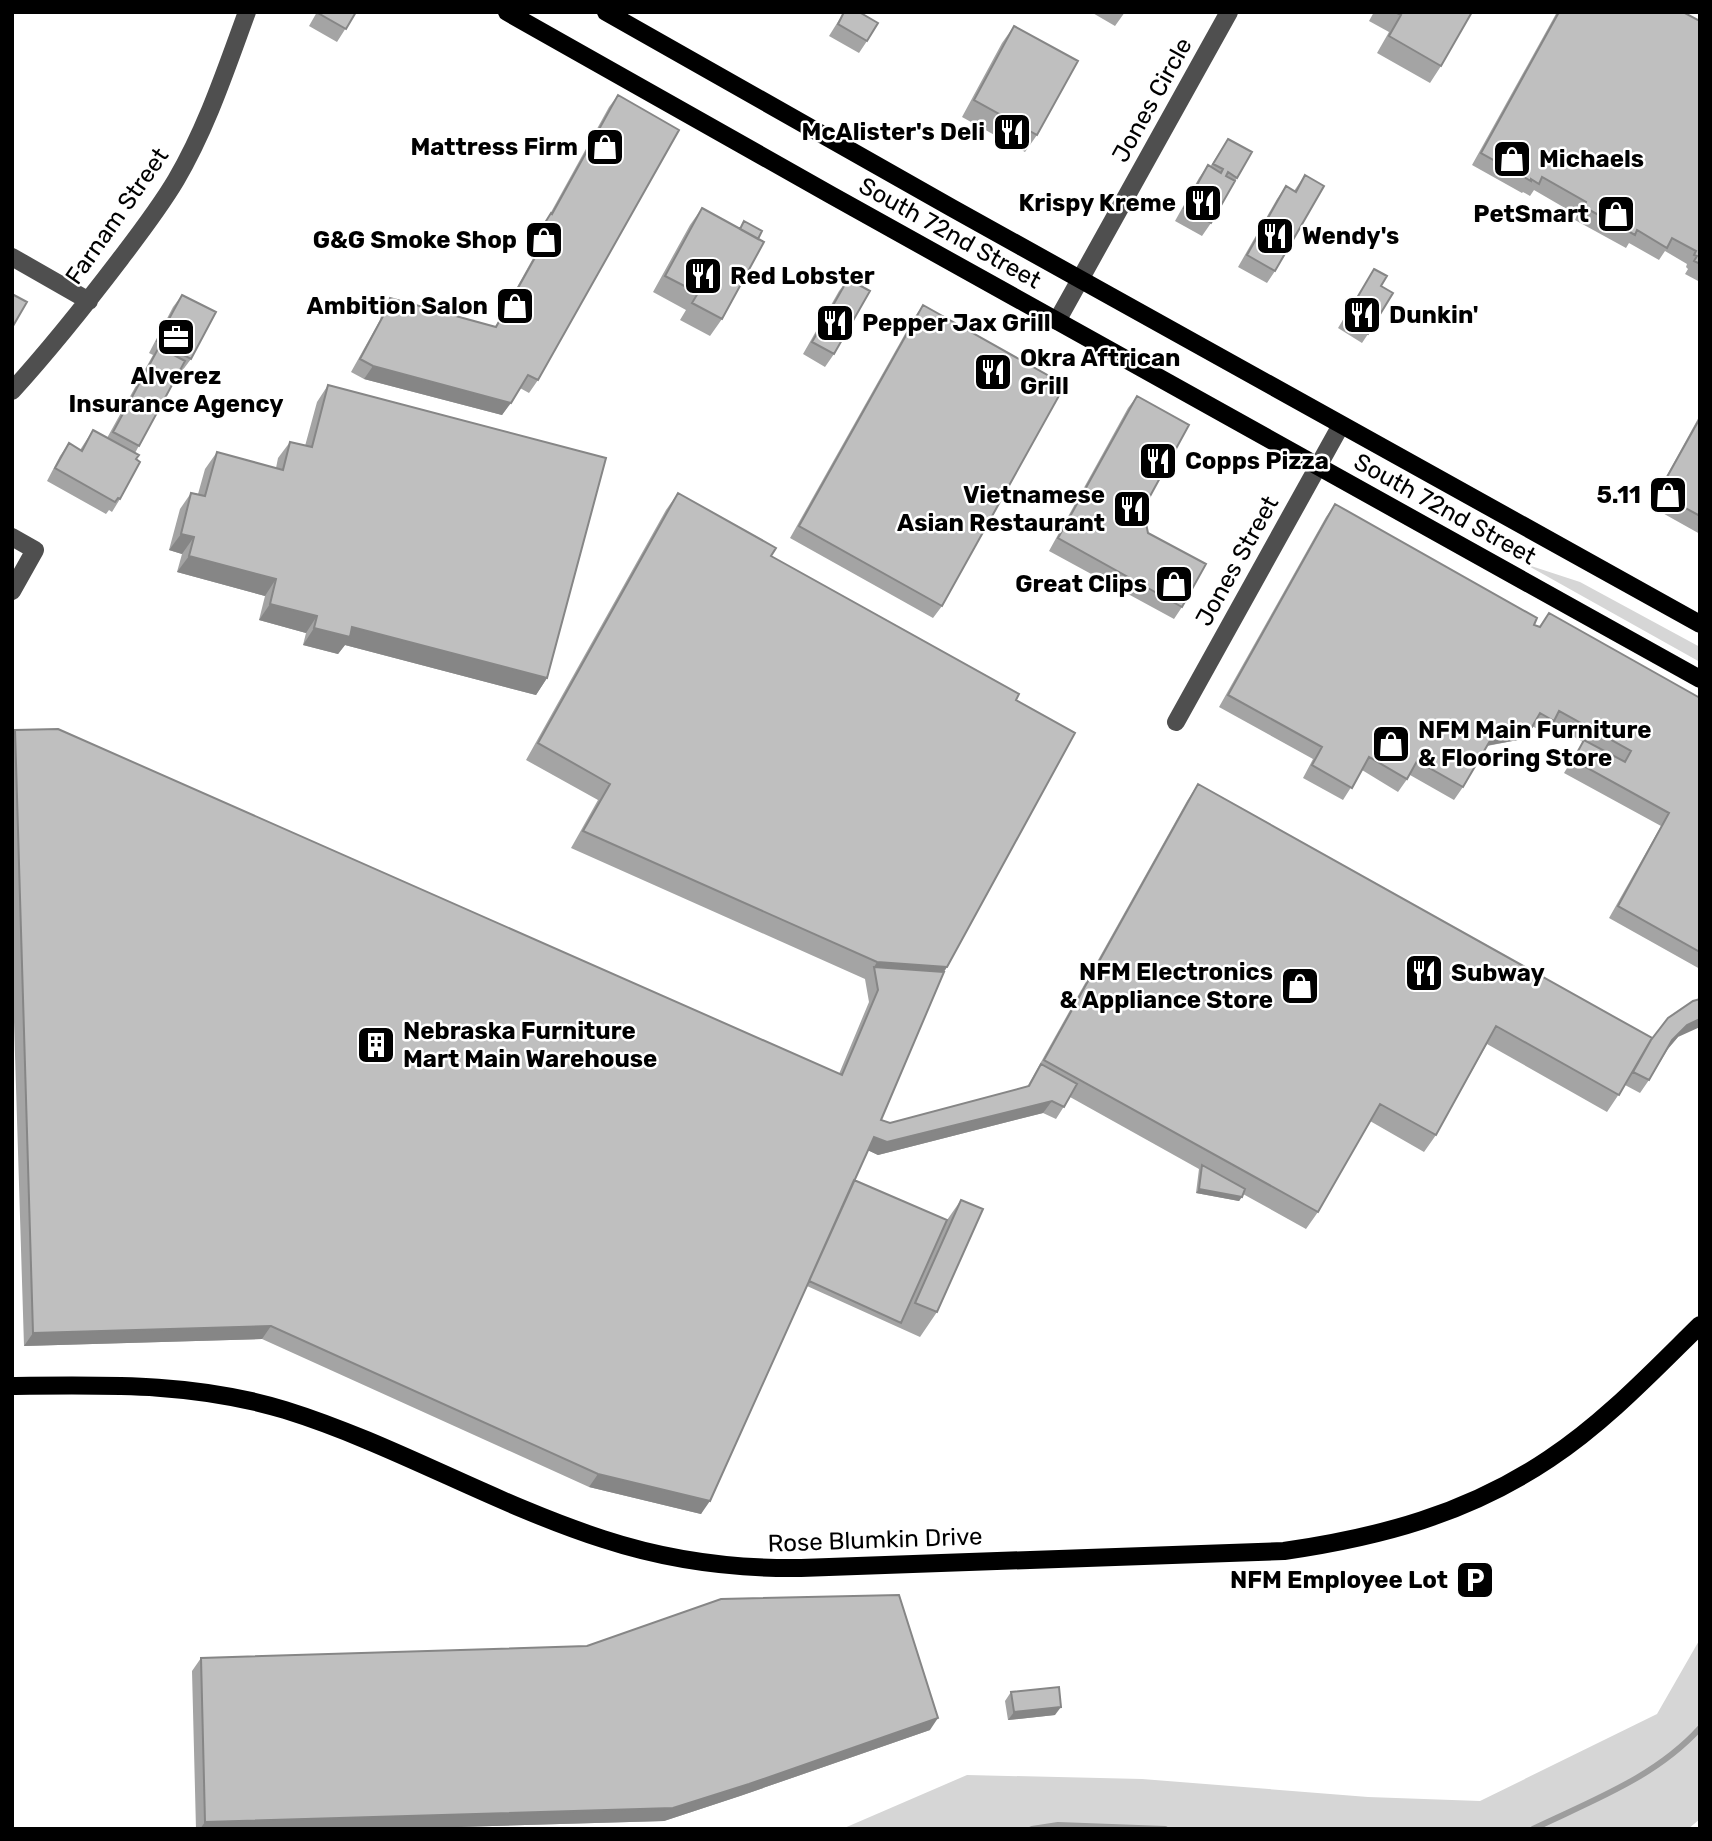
<svg xmlns="http://www.w3.org/2000/svg" width="1712" height="1841" viewBox="0 0 1712 1841" font-family="Rubik,sans-serif">
<rect width="100%" height="100%" fill="#fff"/>
<path fill="#d6d6d6" d="M1525,564L1580,582L1700,647V662Z
M1700,1639V1819L1688,1829H842L967,1775L1142,1779L1368,1797L1480,1801L1657,1714Z"/>
<g fill="none" stroke-linecap="round" stroke-linejoin="round">
<path stroke="#9d9d9d" stroke-width="6" d="M1032,1829L1058,1825L1165,1829
M1533,1829C1591,1801 1656,1777 1700,1728"/>
<path stroke="#4f4f4f" stroke-width="18" d="M12,257L89,301
M1057,321L1229,12
M12,391C51,348 86,304 121,258C140,233 160,207 176,180C207,127 226,69 247,12
M12,537L35,550L12,591
M1176,722L1341,425"/>
<path stroke="#000" stroke-width="18" d="M507,12L831,195L1700,679
M606,12L952,208L1700,624
M12,1386C106,1385 194,1382 285,1410C394,1444 494,1504 603,1539C667,1560 733,1569 801,1568L1284,1551C1380,1537 1467,1514 1549,1459C1605,1422 1652,1372 1700,1325"/>
</g>
<path fill="#a4a4a4" d="M317,12H356L337,42L309,26Z
M844,12H859L867,41L859,53L829,36Z
M1091,12H1125L1115,26Z
M1374,12H1472L1441,66L1430,83L1377,53L1389,32L1369,21Z
M1557,12H1683L1700,21V282L1685,274L1688,269L1686,267L1687,264L1665,251L1659,260L1629,243L1626,248L1575,220L1577,215L1534,190L1530,196L1523,192L1522,193L1472,165Z
M1014,26L1037,135L1025,152L962,117L1002,43Z
M618,95L538,380L529,393L520,388L502,415L364,379L351,372L380,320L382,311L390,298L495,327L537,251L529,247L550,214L609,107Z
M1228,139L1252,152L1211,223L1202,236L1175,221L1199,178L1208,165L1210,167Z
M1305,175L1275,271L1267,283L1238,267L1277,199L1286,186L1294,191Z
M702,208L758,239L722,319L710,336L680,320L686,310L653,292L690,225Z
M1374,269L1381,286L1368,334L1362,343L1338,328Z
M848,279L834,354L825,367L803,354L839,291Z
M182,295L191,359L182,371L180,370L135,453L136,459L120,499L112,512L109,510L106,514L47,481L60,456L69,443L80,450L93,430L107,438L153,355L149,353L173,307Z
M923,305L942,606L933,618L790,538L914,318Z
M328,385L547,678L536,695L345,645L338,654L303,645L306,633L259,620L265,596L177,572L182,554L169,550L180,509L191,493L198,494L205,469L217,452L276,468L278,458L290,442L305,446L317,402Z
M1137,396L1143,509L1148,533L1182,607L1174,619L1049,551L1128,408Z
M1700,415V534L1650,506Z
M678,493L771,556L1016,700L947,967L944,972L881,1120L890,1123L1027,1087L1187,801L1198,784L1652,1038L1678,1037L1668,1049L1649,1080L1640,1093L1625,1085L1607,1112L1487,1044L1436,1135L1424,1152L1370,1121L1318,1212L1306,1229L1243,1194L1239,1201L1196,1193L1199,1169L1070,1097L1056,1119L1043,1113L878,1155L868,1150L854,1180L947,1220L961,1200L937,1312L920,1337L807,1286L701,1514L589,1487L262,1339L24,1346L12,957V733L15,730L839,1074L869,1002L865,979L571,848L598,800L526,760L666,510Z
M1335,504L1534,625L1539,627L1549,613L1700,698V969L1609,918L1661,826L1564,773L1583,742L1551,724L1545,733L1532,726L1523,739L1487,746L1463,787L1454,800L1410,775L1398,792L1362,770L1343,800L1303,778L1313,759L1219,707L1326,517Z
M201,1658L930,1730L740,1796L664,1821L388,1829H196L192,1671Z
M1011,1692L1055,1715L1008,1720L1005,1701Z"/>
<path fill="#868686" d="M373,366L511,403L502,415L364,379Z
M181,534L194,537L182,554L169,550Z
M189,556L276,579L265,596L177,572Z
M270,604L317,616L306,633L259,620Z
M352,627L547,678L536,695L345,645L338,654L303,645L314,628Z
M1532,727L1523,739L1485,746L1494,734Z
M877,962L947,967L935,984L874,967Z
M1700,1019V1027L1678,1037L1664,1053L1672,1040L1687,1025Z
M1052,1101L1043,1113L878,1155L865,1149L874,1137Z
M1199,1189L1242,1197L1239,1201L1196,1193Z
M271,1326L262,1339L24,1346L33,1333Z
M598,1474L710,1501L701,1514L589,1487Z
M1061,1707L1055,1715L1008,1720L1014,1712Z
M938,1718L930,1730L740,1796L664,1821L388,1829H200L205,1822Z"/>
<path fill="#bfbfbf" stroke="#868686" stroke-width="2" d="M319,12H356L346,29L318,13Z
M844,12H859L878,23L867,41L838,24Z
M1395,12H1472L1441,66L1389,36L1401,15Z
M1559,12H1683L1700,21V264L1694,261L1697,256L1694,255L1696,251L1672,238L1667,248L1637,230L1635,235L1584,207L1586,202L1542,177L1539,184L1531,179V181L1481,153Z
M1014,26L1078,61L1037,135L974,100Z
M618,95L679,130L538,380L528,375L511,403L373,366L360,359L388,307L390,298L496,327L546,238L538,234L551,213L552,214Z
M1228,139L1252,152L1237,178L1228,172L1226,176L1235,181L1211,223L1184,208L1208,165L1221,173L1223,169L1213,164Z
M1305,175L1324,186L1275,271L1247,255L1286,186L1296,192Z
M702,208L764,242L722,319L692,303L698,293L665,276Z
M744,221L762,231L758,239L740,229Z
M1374,269L1387,276L1381,286L1393,293L1368,334L1344,320Z
M848,279L870,291L834,354L812,342Z
M12,294L27,302L13,326H12Z
M182,295L216,312L191,359L157,341Z
M923,305L1065,385L942,606L799,526Z
M159,347L185,361L139,446L113,432Z
M328,385L606,458L547,678L352,627L350,637L314,628L317,616L270,604L276,579L189,556L194,537L181,534L191,493L205,496L217,452L283,470L290,442L312,447Z
M1137,396L1189,425L1143,509L1148,533L1206,564L1182,607L1058,538Z
M1700,418V516L1658,493Z
M93,430L139,455L136,459L140,462L120,499L118,498L115,502L55,468L69,443L82,451Z
M678,493L776,548L771,556L1019,694L1016,700L1075,733L947,967L877,962L583,831L610,784L538,743Z
M1335,504L1537,618L1534,625L1540,627L1549,613L1700,698V952L1618,906L1669,813L1573,760L1584,740L1625,762L1631,751L1559,711L1554,721L1540,713L1532,727L1494,734L1463,787L1417,761L1407,779L1369,757L1352,788L1312,765L1322,747L1228,695Z
M58,729L842,1075L878,990L874,967L944,972L881,1120L890,1123L1029,1086L1041,1064L1077,1084L1064,1107L1052,1101L887,1142L874,1137L710,1501L598,1474L271,1326L33,1333L15,730Z
M1198,784L1652,1038L1619,1095L1496,1026L1436,1135L1380,1104L1318,1212L1044,1060Z
M1700,999V1019L1687,1025L1672,1040L1649,1080L1633,1072L1651,1040L1668,1018L1693,1001Z
M1202,1165L1245,1189L1242,1197L1199,1189Z
M854,1180L947,1220L901,1323L809,1281Z
M961,1200L983,1209L937,1312L915,1303Z
M899,1595L938,1718L749,1784L673,1808L205,1822L201,1658L587,1646L721,1599Z
M1059,1687L1061,1707L1014,1712L1011,1692Z"/>
<defs>
<symbol id="restaurant-square" viewBox="-11 -11 22 22"><rect x="-9" y="-9" width="18" height="18" rx="4" fill="#000" stroke="#fff"/><path d="M-5-6h1v4h1v-4h1v4h1v-4h1v5L-1.5 .5V6h-2V.5L-5-1ZM5-6V6H3V1.5H1.5Q1.5-4 5-6Z" fill="#fff"/></symbol>
<symbol id="shop-square" viewBox="-11 -11 22 22"><rect x="-9" y="-9" width="18" height="18" rx="4" fill="#000" stroke="#fff"/><path d="M-5-2.5h2.3a2.7 3.5 0 0 1 5.4 0H5L5.5 6h-11ZM-1.5-2.5h3a1.5 2.3 0 0 0-3 0Z" fill="#fff"/></symbol>
<symbol id="office-square" viewBox="-11 -11 22 22"><rect x="-9" y="-9" width="18" height="18" rx="4" fill="#000" stroke="#fff"/><path d="M-6-3h4V-5.5h4V-3h4V5H-6ZM-1-4.5V-3h2v-1.5ZM-6 0V1H6V0Z" fill="#fff"/></symbol>
<symbol id="building-square" viewBox="-11 -11 22 22"><rect x="-9" y="-9" width="18" height="18" rx="4" fill="#000" stroke="#fff"/><path d="M-4-6H4V6H1V3H-1V6H-4ZM-2.5-4.3h1.7v1.8h-1.7ZM.8-4.3h1.7v1.8H.8ZM-2.5-1h1.7V.8h-1.7ZM.8-1h1.7V.8H.8Z" fill="#fff"/></symbol>
<symbol id="parking-square" viewBox="-11 -11 22 22"><rect x="-9" y="-9" width="18" height="18" rx="4" fill="#000" stroke="#fff"/><path d="M-3.5-5.5H1a3.5 3.5 0 0 1 0 7H-1V5.5H-3.5ZM-1-3.4V-.6H.8a1.4 1.4 0 0 0 0-2.8Z" fill="#fff"/></symbol>
</defs>
<g fill-rule="evenodd">
<use href="#restaurant-square" x="990" y="110" width="44" height="44"/>
<use href="#shop-square" x="583" y="125" width="44" height="44"/>
<use href="#shop-square" x="1490" y="137" width="44" height="44"/>
<use href="#restaurant-square" x="1181" y="181" width="44" height="44"/>
<use href="#shop-square" x="1594" y="192" width="44" height="44"/>
<use href="#restaurant-square" x="1253" y="214" width="44" height="44"/>
<use href="#shop-square" x="522" y="218" width="44" height="44"/>
<use href="#restaurant-square" x="681" y="254" width="44" height="44"/>
<use href="#shop-square" x="493" y="284" width="44" height="44"/>
<use href="#restaurant-square" x="1340" y="293" width="44" height="44"/>
<use href="#restaurant-square" x="813" y="301" width="44" height="44"/>
<use href="#office-square" x="154" y="315" width="44" height="44"/>
<use href="#restaurant-square" x="971" y="350" width="44" height="44"/>
<use href="#restaurant-square" x="1136" y="439" width="44" height="44"/>
<use href="#shop-square" x="1646" y="473" width="44" height="44"/>
<use href="#restaurant-square" x="1110" y="487" width="44" height="44"/>
<use href="#shop-square" x="1152" y="562" width="44" height="44"/>
<use href="#shop-square" x="1369" y="722" width="44" height="44"/>
<use href="#restaurant-square" x="1402" y="951" width="44" height="44"/>
<use href="#shop-square" x="1278" y="964" width="44" height="44"/>
<use href="#building-square" x="354" y="1023" width="44" height="44"/>
<use href="#parking-square" x="1453" y="1558" width="44" height="44"/>
</g>
<g text-anchor="middle" dominant-baseline="central" stroke-width="5" stroke-linejoin="round" paint-order="stroke">
<g font-size="24" fill="#000" stroke="#fff">
<text transform="translate(1152 100) rotate(-61)">Jones Circle</text>
<text transform="translate(117 216) rotate(-55)">Farnam Street</text>
<text transform="translate(950 233) rotate(29)">South 72nd Street</text>
<text transform="translate(1445 509) rotate(29)">South 72nd Street</text>
<text transform="translate(1237 561) rotate(-61)">Jones Street</text>
<text transform="translate(875 1540) rotate(-2)">Rose Blumkin Drive</text>
</g>
<g font-size="24" font-weight="bold" fill="#000" stroke="#fff" text-anchor="end">
<text x="985" y="132">McAlister's Deli</text>
<text x="578" y="147">Mattress Firm</text>
<text x="1539" y="159" text-anchor="start">Michaels</text>
<text x="1176" y="203">Krispy Kreme</text>
<text x="1589" y="214">PetSmart</text>
<text x="1302" y="236" text-anchor="start">Wendy's</text>
<text x="517" y="240">G&amp;G Smoke Shop</text>
<text x="730" y="276" text-anchor="start">Red Lobster</text>
<text x="488" y="306">Ambition Salon</text>
<text x="1389" y="315" text-anchor="start">Dunkin'</text>
<text x="862" y="323" text-anchor="start">Pepper Jax Grill</text>
<text x="1020" y="358" text-anchor="start">Okra Aftrican<tspan x="1020" dy="28">Grill</tspan></text>
<text x="176" y="376" text-anchor="middle">Alverez<tspan x="176" dy="28">Insurance Agency</tspan></text>
<text x="1185" y="461" text-anchor="start">Copps Pizza</text>
<text x="1105" y="495">Vietnamese<tspan x="1105" dy="28">Asian Restaurant</tspan></text>
<text x="1641" y="495">5.11</text>
<text x="1147" y="584">Great Clips</text>
<text x="1418" y="730" text-anchor="start">NFM Main Furniture<tspan x="1418" dy="28">&amp; Flooring Store</tspan></text>
<text x="1273" y="972">NFM Electronics<tspan x="1273" dy="28">&amp; Appliance Store</tspan></text>
<text x="1451" y="973" text-anchor="start">Subway</text>
<text x="403" y="1031" text-anchor="start">Nebraska Furniture<tspan x="403" dy="28">Mart Main Warehouse</tspan></text>
<text x="1448" y="1580">NFM Employee Lot</text>
</g>
</g>
<rect width="1712" height="1841" fill="none" stroke="#000000" stroke-width="28"/>
</svg>
